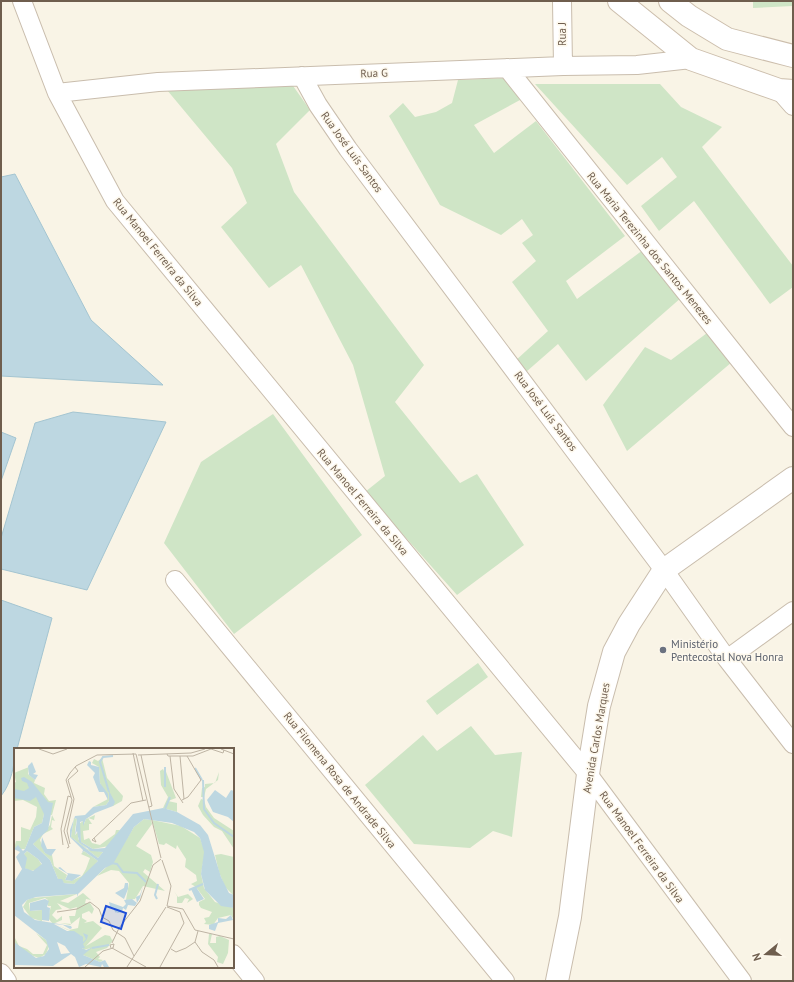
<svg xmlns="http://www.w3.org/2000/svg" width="794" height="982" viewBox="0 0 794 982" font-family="'PT Sans',sans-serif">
<rect width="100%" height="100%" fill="#f9f4e6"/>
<path fill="#cfe5c6" d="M753,1H793V6L753,8Z
M507,78L520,100L474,125L494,153L536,121L625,236L566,281L577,299L643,250L682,297L586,381L558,344L526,372L515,361L548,331L512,282L536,261L522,243L533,235L522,219L501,235L440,205L389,116L403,103L415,117L436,112L452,103L458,80Z
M291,83L310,110L276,144L294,192L424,365L395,402L460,483L477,474L524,545L457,595L365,492L385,476L353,365L301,265L269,288L221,227L247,203L232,168L167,90Z
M535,84H660L681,107L722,127L702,147L793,266V287L770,304L694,201L659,231L641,206L677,177L662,157L627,185Z
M707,333L732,362L627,451L603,405L645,347L671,360Z
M273,414L362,535L234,634L164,543L201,462Z
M478,663L488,677L437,715L426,701Z
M471,726L495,755L522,752L512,837L493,831L470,848L414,844L365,785L423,735L437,751Z"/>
<path fill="#bdd7e1" stroke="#a4c5d1" d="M15,174L91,320L163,385L1,376V177Z
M73,412L166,422L87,590L1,569V538L35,423Z
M1,432L16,438L1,481Z
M1,600L52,618L17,749H15C15,764 11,784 1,796Z"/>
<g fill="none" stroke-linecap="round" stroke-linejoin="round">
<defs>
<path id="minor" d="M22,1L57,93L115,201L588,774L742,981
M562,1L563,66
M507,68L793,427
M302,76L318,105L348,149L664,570L727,659L793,744
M779,90L793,106
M57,93L158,82L563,66L637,65L691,59
M175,580L505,981
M727,659L793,611
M233,954L255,981
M1,973L7,981"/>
<path id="tertiary" d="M557,981L570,917L588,774L599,706L614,652L629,624L664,570L793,478"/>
<path id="secondary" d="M619,1L691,59L779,90L793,91
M670,1L689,16L727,39L793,56"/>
</defs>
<use href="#minor" stroke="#c9bdad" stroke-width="20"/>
<use href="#tertiary" stroke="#c9bdad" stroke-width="24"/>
<use href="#secondary" stroke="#ccbeac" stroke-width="24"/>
<use href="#minor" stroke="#fff" stroke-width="18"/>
<use href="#tertiary" stroke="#fff" stroke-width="22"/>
<use href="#secondary" stroke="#fff" stroke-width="22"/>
</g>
<circle fill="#6b7280" stroke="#fdf8ec" stroke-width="1.5" cx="663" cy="650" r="4"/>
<g text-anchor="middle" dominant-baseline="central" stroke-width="3" stroke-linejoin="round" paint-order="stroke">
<g font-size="11" fill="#6f5e4e" stroke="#fdf8ec">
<text transform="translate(562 34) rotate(-90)">Rua J</text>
<text transform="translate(374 73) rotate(-2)">Rua G</text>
<text transform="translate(352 152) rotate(54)">Rua José Luís Santos</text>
<text transform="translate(650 248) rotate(51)">Rua Maria Terezinha dos Santos Menezes</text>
<text transform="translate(158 252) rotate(51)">Rua Manoel Ferreira da Silva</text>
<text transform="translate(546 411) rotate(53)">Rua José Luís Santos</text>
<text transform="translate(363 502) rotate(50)">Rua Manoel Ferreira da Silva</text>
<text transform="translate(596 738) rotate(-80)">Avenida Carlos Marques</text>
<text transform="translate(340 780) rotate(51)">Rua Filomena Rosa de Andrade Silva</text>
<text transform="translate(642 847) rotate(54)">Rua Manoel Ferreira da Silva</text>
</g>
<g font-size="11" fill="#5b616d" stroke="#fdf8ec" text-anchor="start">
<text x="671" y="644">Ministério<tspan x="671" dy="13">Pentecostal Nova Honra</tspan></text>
</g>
</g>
<g transform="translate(14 748)">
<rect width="220" height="220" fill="#f9f4e6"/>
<path d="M88,10L93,30L109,48L108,53L99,58L95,45V53L92,57L79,59L94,51L86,35L85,19L78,15L80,11L84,13ZM15,19L14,26L21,32L20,35L31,40L30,46L35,53L42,52L38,67L41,73L38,72L37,79L39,81L29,86L26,92L31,105L38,107L40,118L53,127L51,132L57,133L68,128L72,121L76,110L67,106L70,103L84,113L74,125L60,136L50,135L44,131L36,112L19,96L36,77L38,67L30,66L28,75L20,79L11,101H0L2,93H7V79L16,82L22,69L23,59L9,52L0,53V35L2,34L0,25ZM149,21L150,23L151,21L162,50L154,53L163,55V64L149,60L154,49L147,37L146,23ZM205,24L204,32L192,41L190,49H187L188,40L191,39V36L201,35ZM187,51L190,52L192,59L200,70L220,83V101L208,83L200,79L189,67L184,58ZM81,67L80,72L74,70L78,76H75V82L69,83L70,92L75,90L78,95L86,97L101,86L102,82H106L95,98L79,101L67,94L65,76L69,73L70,76L72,71ZM60,70L63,71L61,82V87L64,84V91L73,101L89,104L84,110L57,89ZM130,71L137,72L138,76L122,98L137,107L139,114L136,124L131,121L129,124L151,143L129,138L121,151L112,152L115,135L105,123L97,122L83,128L99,113L120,79ZM138,72L167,78L186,90L191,104L187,126L190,140L201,154L220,160V172L217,167L204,170L199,177L190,176L192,174L190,170L195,169L198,164L187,160L185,157V154L191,151L182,139L177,136L183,133L182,127L171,119L172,111L163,97L162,101L152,95L150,97L145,96ZM13,103L24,111L28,117L22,122L16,123L11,120L10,106ZM207,106L220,109L219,147L211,139L205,124L201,107ZM160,143L164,149L174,146L179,151L173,155L175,151L171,150L168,155H163V148ZM69,145L77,152L72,151L71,155H76L80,161L78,166L75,163L68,166V170L73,173L70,175L79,173L88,180L72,198L91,187L96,188L98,192L101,190L98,181L101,190L93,200L82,204L86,209L84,211L89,212L86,214L69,207V203L71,204L77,200L69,202L67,188L43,177L55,182L64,180L66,169L56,177L46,175L57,176L55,168H61L63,159L56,161L43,155L48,161L42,162L38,167L43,172L48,168V172L39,176L34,170L37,158H34V152L31,150L15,155L16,163L28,162V173L34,175L17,170L9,159L13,152L18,150L63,146L46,153L54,155ZM22,185L32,192L35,198L32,206L25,210L14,206L4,199L0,194V188L5,198L13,201L19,206H29L33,197ZM195,186H198L196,195H202V189L206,188L215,192L214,205L209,216L203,214L204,209L194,196Z" fill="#cfe5c6"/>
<path d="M75,13L77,14V17L85,19L86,35L94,46V52L90,44H85L79,29L81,25L73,17ZM18,14L22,24L19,26L24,27L21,32L15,27L14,18ZM10,29L18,34L34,54L39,55L34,82L19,96L36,112L44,131H48L50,135L60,136L84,113L70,103L68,105L69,102L56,89V82L61,68L71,67L79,59L92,57L95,53V43L101,54L99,58L81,65L72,71L69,78V73L66,74L67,94L79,101L91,100L119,66L149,60L163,64L186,77L194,87L207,129L215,145L220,147V160L207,158L191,142L187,126L190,104L186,90L180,84L158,75L130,71L120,79L99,116L91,120L64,146L63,149V146L22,149L13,152L8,157L10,164L21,172L57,178L58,180L56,181L49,177L40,176L53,183H60L69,189V194L72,191L69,185L74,187L73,191L69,196L71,200H68L72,202L79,199L69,207L86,214L91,212L95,219H90L88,216L87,219L72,216L65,219L61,209L57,206L39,218L0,217V194L22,210L30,208L35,201L32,192L0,167V134L8,121L2,109L6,104L0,101L4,97L9,103L11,101L20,79L28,75L30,66L22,49L16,53L0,50V41L10,43L15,40L13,35L8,33L7,30ZM60,70L63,71L61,87L63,83L65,94L77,103L89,104L84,110L57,89ZM13,103L24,111L28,116L19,123L11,120L13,110L10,106ZM43,194L51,198L56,205L47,206ZM201,42L212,50L217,42L220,43V74L214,69L199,64L193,52ZM28,89L33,101H42L37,108L31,105L27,98ZM46,119L53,125L67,127L58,133L51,132L54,126L44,120ZM111,135H114V141L110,151L101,145L110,140ZM129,138L126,150L121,158L114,157L112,162L109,160L108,164L103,165L104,162L102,165L100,162L101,160L96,159L95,154L109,159L112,156L110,152L118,151L123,155L122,149L126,147ZM182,139L190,151L183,154L177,141ZM31,151L35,153L33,159L36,160L35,173L28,172V162L16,163V155ZM217,167L219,172L204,175L201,183L195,181V177L204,174V170L212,171Z" fill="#bdd7e1" fill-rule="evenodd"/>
<path fill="none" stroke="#bdd7e1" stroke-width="2" d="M151,19V39M181,20L188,32M189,32L190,61L200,75L220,89M95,44L86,14L89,9L99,8M151,61L156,49M97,115L103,116L109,124L123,125L132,134M175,142L189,136M143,151L141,147L144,136M78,200L95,197"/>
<path fill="none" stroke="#beb4a4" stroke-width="1" d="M25,1L39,6L53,1M207,1L220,6M119,5L129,53M122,6L147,110M153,6L154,8H179L197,1L209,5L210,2M124,7L177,5L191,1M127,7L138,58L135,59M156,8L160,41L169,55M166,8L170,51M168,52L174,49L187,32L173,8M80,90L82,94L78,92L117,55L132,52M56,96L53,83L60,51L54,32L64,23L61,19M49,97L47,81L54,48L57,49M53,100L55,99L50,83L58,52L52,32L56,25L62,18L83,7L122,6M148,112L157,138L153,158M153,158L169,161L181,182L220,191M43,164L63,161L76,154L85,161L88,169L95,173L99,182L111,190L120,208M181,194L188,204L200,212L204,219M98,195L105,180L126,153L139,117L147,111M98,200L132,219M157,201L162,204L172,200L181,194L184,183M71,219L89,203L99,200L100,196L96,197L97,200M113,219L152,159M146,219L170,175L166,164L153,159"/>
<path fill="#1d4ed8" fill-opacity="0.15" stroke="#1d4ed8" stroke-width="2" d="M92,158L112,165L107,181L87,174Z"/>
<rect width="220" height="220" fill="none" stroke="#6f5e4e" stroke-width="2"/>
</g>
<rect width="794" height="982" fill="none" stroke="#6f5e4e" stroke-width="4"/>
<g transform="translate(766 954) rotate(252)" stroke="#fdf8ec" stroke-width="3" paint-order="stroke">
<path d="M0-3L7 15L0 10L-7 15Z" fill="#6f5e4e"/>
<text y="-6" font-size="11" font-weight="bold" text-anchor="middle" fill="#6f5e4e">N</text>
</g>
</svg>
